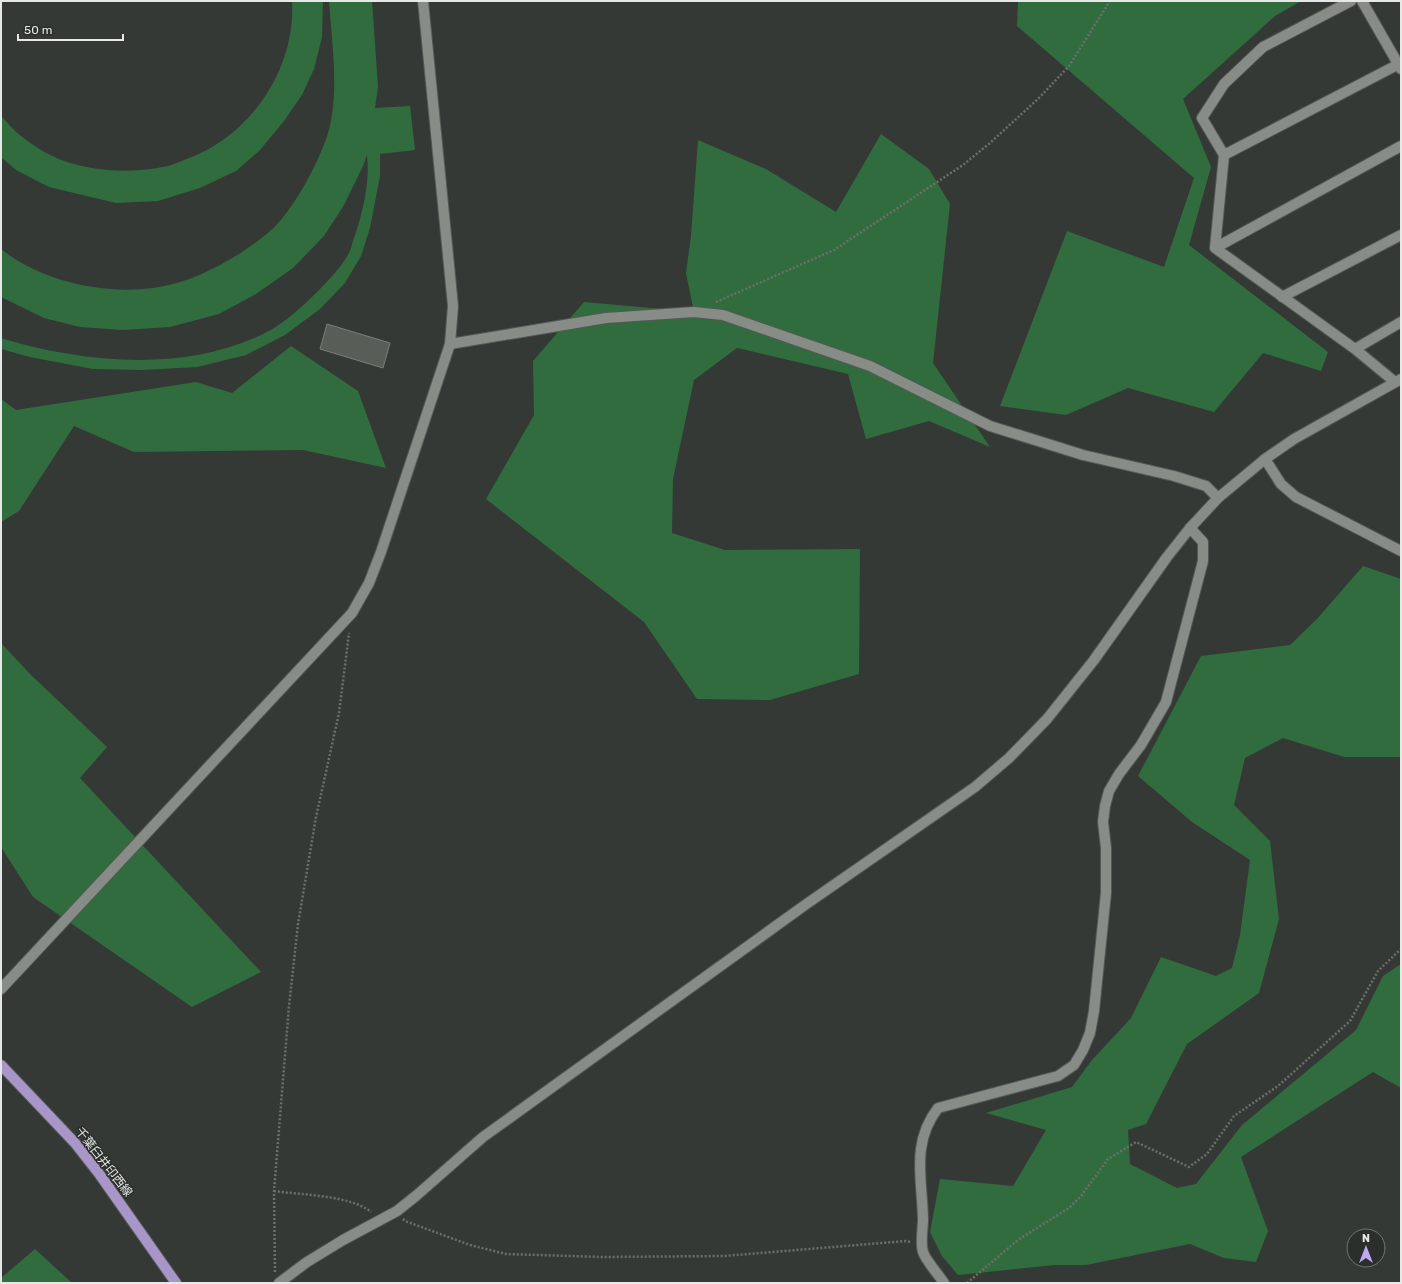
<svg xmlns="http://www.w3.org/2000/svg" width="1402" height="1284" viewBox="0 0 1402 1284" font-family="Rubik,'Noto Sans JP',sans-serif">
<rect width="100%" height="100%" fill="#353935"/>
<path fill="#316c3e" d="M292,1H323L322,37L314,69L302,95L284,121L260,150L236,171L200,188L158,201L116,203L49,187L16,170L1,157V116C7,122 13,130 20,135C34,147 53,158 70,163C101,172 132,173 163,167C170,166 177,163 184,160C249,138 296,70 292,1Z
M329,1H372L378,87L375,108L410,106L415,150L380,154V176L370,228L361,256L345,283L320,309L285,335L246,355L197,367L142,370L93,369L30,357L1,349V338C83,363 185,373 265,333C285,323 303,306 319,290C330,279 340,268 348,255C351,250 352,243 354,238C363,212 370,183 367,155L363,166L344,205L324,236L293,268L256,294L219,314L170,327L123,330L80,327L44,318L1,297V249C42,282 107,296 159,287C189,282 217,268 242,252C255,243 270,233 280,221C299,198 314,170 325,142C341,101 332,45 329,1Z
M1018,1H1301L1275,16L1183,99L1211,167L1189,245L1328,352L1321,371L1263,353L1214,412L1128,388L1066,415L1000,406L1067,231L1164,267L1194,178L1017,26Z
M881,134L929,169L950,204L933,363L990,447L929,421L866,439L848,374L737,348L694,380L673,479L672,533L725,550L860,549L859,674L770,700L697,699L644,622L486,499L534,415L533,361L584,302L694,312L686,273L691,236L698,140L766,169L836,212Z
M291,346L358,391L386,468L303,450L134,452L74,426L19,511L1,522V399L16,410L196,382L232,393Z
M1363,566L1401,579V757H1344L1283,738L1245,758L1234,805L1270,841L1279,919L1259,993L1187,1044L1146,1124L1128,1130L1130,1164L1177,1188L1196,1184L1242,1125L1356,1030L1383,976L1401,964V1088L1373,1072L1241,1157L1268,1231L1256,1262L1224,1258L1190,1244L1086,1265H1055L958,1275L942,1256L930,1232L940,1179L1013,1186L1046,1130L986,1113L1072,1087L1092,1060L1131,1018L1161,957L1216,976L1232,968L1240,935L1250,860L1192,822L1138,776L1201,656L1290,645L1317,619Z
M1,643L30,674L107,747L80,778L261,972L192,1007L33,897L1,847Z
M35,1249L72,1283H1V1278Z"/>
<path fill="#585d58" stroke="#7a7f7a" d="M327,324L390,343L383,368L320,349Z"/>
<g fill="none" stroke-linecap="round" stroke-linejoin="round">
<defs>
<path id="street" d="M423,1L453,306L450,344L606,318L694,312L723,315L870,366L990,426L1083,455L1174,476L1206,486L1218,498
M1351,1L1263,47L1224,84L1202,118L1224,155L1215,248L1355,349L1395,382
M1362,1L1401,69
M1224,155L1401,63
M1215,248L1401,146
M1282,297L1401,235
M1355,349L1401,322
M1265,459L1281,484L1296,497L1401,551
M944,1283C939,1275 926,1261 923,1252C920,1242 923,1229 923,1219C922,1178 911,1143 938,1108L1058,1076L1074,1065L1083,1050L1090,1033L1094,1011L1106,893V848L1103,822L1105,806L1109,791L1119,774L1141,745L1166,702L1203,561V542L1190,528"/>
<path id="secondary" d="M1,989L352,613L369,583L381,552L450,344
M279,1283L307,1262L343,1240L397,1211L417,1195L483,1137L805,905L975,787L1009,758L1047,719L1094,660L1167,557L1190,528L1218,498L1265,459L1294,439L1401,379"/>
<path id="primary" d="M1,1065L75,1143L100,1175L176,1283"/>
</defs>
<use href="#street" stroke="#545855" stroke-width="12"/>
<use href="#secondary" stroke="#545855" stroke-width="12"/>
<use href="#primary" stroke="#545855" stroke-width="12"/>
<path stroke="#6c706c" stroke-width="2.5" stroke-dasharray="2 2" stroke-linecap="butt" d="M716,302L834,250L963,165L990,143L1039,98L1069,66L1110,1
M274,1191C301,1195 350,1195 371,1212
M403,1219L405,1221L470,1245L506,1254L602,1257L724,1256L906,1241L911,1242
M275,1272L274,1191L289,1006L298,924L316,817L339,713L349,633
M967,1283L1018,1240L1069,1208L1081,1196L1108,1159L1136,1142L1189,1167L1207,1154L1234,1116L1278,1086L1350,1021L1378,971L1401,949"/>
<use href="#street" stroke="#878c87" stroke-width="10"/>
<use href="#secondary" stroke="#878c87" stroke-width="10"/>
<use href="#primary" stroke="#a996c9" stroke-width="10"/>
</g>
<g text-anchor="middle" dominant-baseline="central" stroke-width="3" stroke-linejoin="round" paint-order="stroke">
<g font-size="12" fill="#e5e8e6" stroke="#2b2f2b">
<text transform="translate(104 1162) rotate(52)">千葉臼井印西線</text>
</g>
</g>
<rect width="1402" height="1284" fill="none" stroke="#e5e8e6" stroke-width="4"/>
<g transform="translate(1366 1248)"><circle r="19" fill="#2b2f2b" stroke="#757976"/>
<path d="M0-3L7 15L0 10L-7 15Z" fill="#c4a7f1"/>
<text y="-6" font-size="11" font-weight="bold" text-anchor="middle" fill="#e5e8e6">N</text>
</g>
<path d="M18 34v6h105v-6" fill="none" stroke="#e5e8e6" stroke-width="2"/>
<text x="24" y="34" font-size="12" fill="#e5e8e6" stroke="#2b2f2b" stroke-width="3" paint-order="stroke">50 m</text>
</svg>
